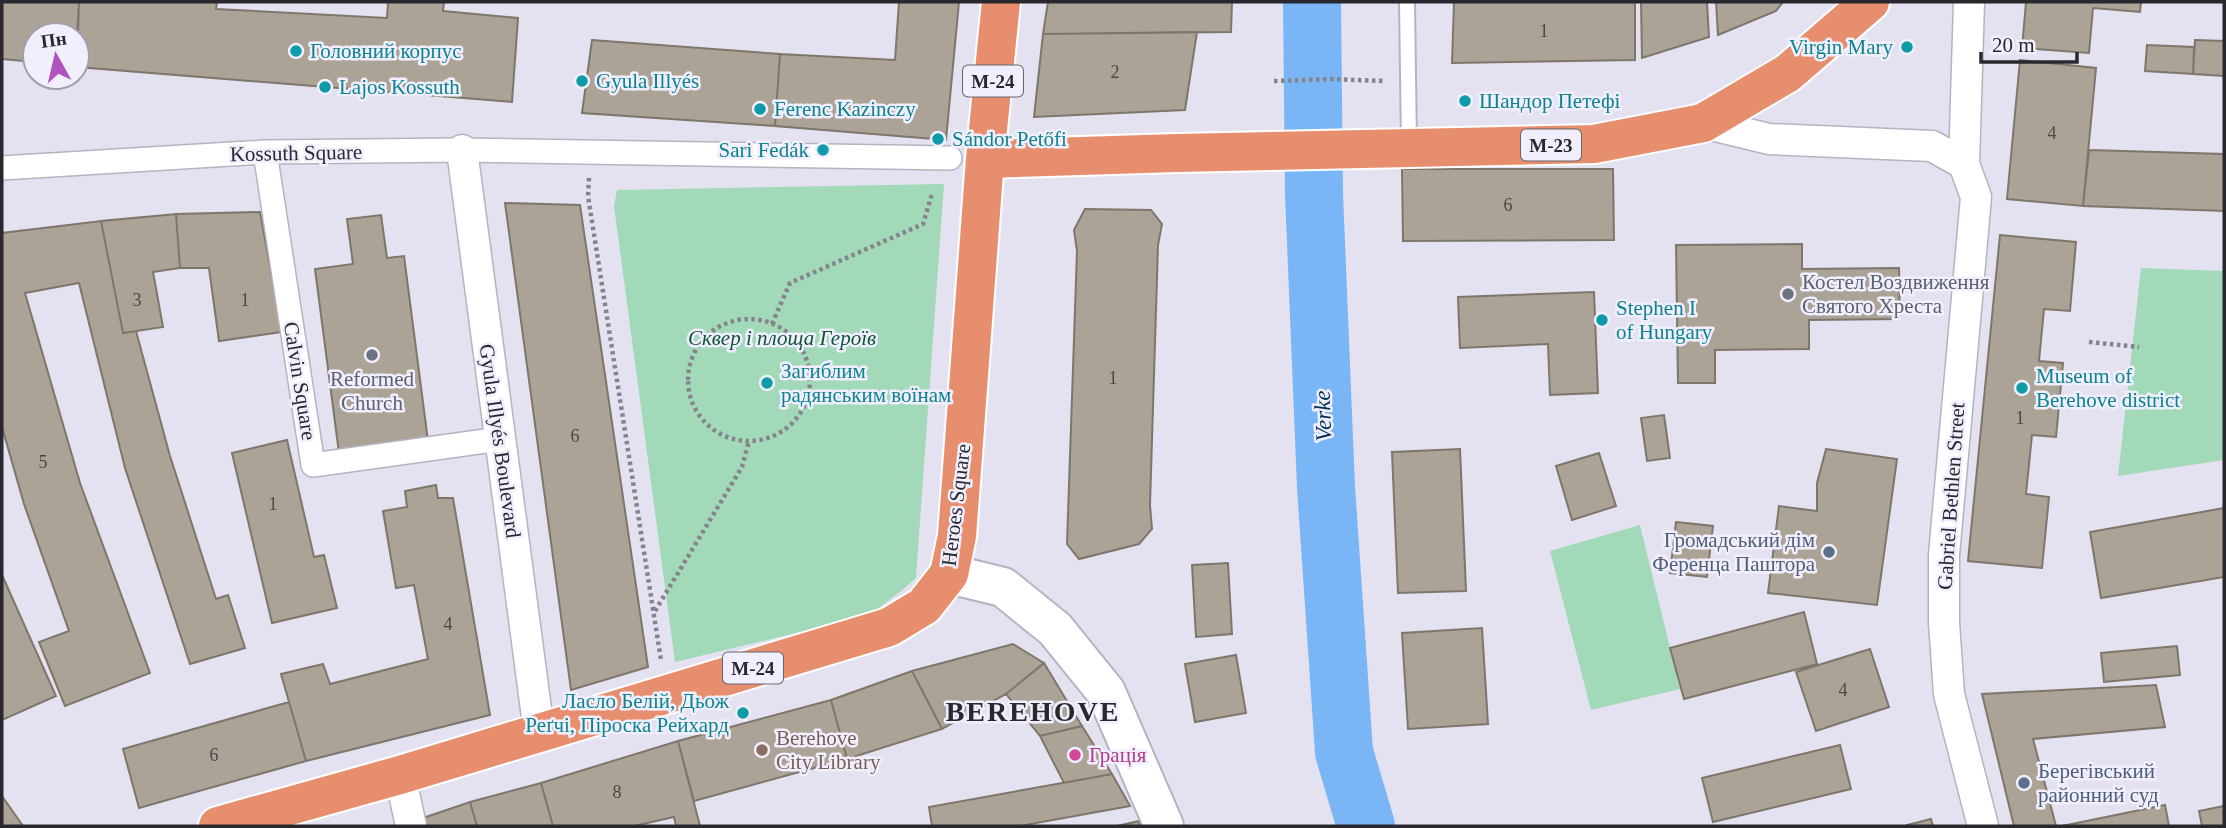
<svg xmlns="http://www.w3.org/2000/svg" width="2226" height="828" viewBox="0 0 2226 828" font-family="Georgia,serif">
<rect width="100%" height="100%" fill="#e4e2f1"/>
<path fill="#a2d9b9" d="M944,184L916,578L900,592L868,616L675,662L614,206L617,190Z
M2141,268L2224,271V460L2118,476Z
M1640,525L1680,689L1591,710L1550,551Z"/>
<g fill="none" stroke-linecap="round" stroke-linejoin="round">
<path stroke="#7ab6f6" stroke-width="58" d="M1312,2L1314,194L1326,487L1344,752L1366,826"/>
</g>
<path fill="#aca397" stroke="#7f766b" stroke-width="2" d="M2,2H79L77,35H35V62L2,59Z
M79,2H217L216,9L387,18L388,2H444L443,11L518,18L512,102L77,67Z
M899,2H959L946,140L775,126L780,54L895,60Z
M1048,2H1232L1231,32L1043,34Z
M1454,2H1635V60L1452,63Z
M1641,2H1707L1709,37L1642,58Z
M1716,2H1783L1776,11L1718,35Z
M2026,2H2141L2140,12L2093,8L2089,53L2022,48Z
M1197,32L1185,110L1034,117L1043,34Z
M592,40L780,54L775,126L582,113Z
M2195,40L2224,41V76L2193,74Z
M2147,45L2194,47L2193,74L2145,71Z
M2020,60L2096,68L2083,206L2007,199Z
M2089,150L2224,154V211L2083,206Z
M1402,169H1613L1614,240L1403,241Z
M505,203L580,205L648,667L571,690Z
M1085,209L1151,210L1162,224L1158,245L1150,505L1152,529L1139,544L1079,559L1067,544L1077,251L1074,230Z
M260,212L282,332L219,341L209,268H180L176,214Z
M176,214L180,268L153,272L163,327L123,333L101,221Z
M381,215L387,258L404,256L428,441L339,453L315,269L353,264L347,219Z
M101,221L123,333L136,331L170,456L216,599L228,595L245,648L190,664L125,468L79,283L25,293L80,483L150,673L65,706L39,642L69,631L24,504L2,427V233Z
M2000,235L2076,242L2070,311L2044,309L2039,361L2063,363L2056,437L2032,435L2026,494L2049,497L2042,568L1968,561Z
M1802,244V269L1899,268L1900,319L1809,320V349L1715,350V383H1678L1676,245Z
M1594,292L1598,393L1550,395L1548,344L1460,348L1458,297Z
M1664,415L1670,458L1647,461L1641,418Z
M287,440L314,557L324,555L337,608L272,623L232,453Z
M1460,449L1466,591L1398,593L1392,452Z
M1826,449L1897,459L1877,605L1768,593L1779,506L1817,511V483Z
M1599,453L1616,506L1572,520L1556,466Z
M436,485L438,498H453L490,715L306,761L281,674L323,664L330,684L428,659L414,585L396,588L383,511L407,507L405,491Z
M2224,508V577L2101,598L2090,532Z
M1676,522L1713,526L1707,577L1670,573Z
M1228,563L1232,634L1196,637L1192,565Z
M2,575L56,696L2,720Z
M1804,612L1817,664L1684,699L1670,648Z
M1482,628L1488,724L1408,729L1402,633Z
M1013,644L1044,663L1006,694L942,729L912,671Z
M2177,646L2180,675L2104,682L2101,653Z
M1870,649L1889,707L1816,731L1796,672Z
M1236,655L1246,713L1195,722L1185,664Z
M1044,663L1082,726L1040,736L1006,694Z
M912,671L942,729L847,759L831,700Z
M2156,685L2165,727L2033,739L2056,826H2014L1982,694Z
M831,700L847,759L694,801L678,741Z
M289,702L306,761L139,808L123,749Z
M1082,726L1112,774L1064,783L1040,736Z
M678,741L700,826H676L674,817L634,826H553L541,783Z
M1840,745L1851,789L1713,822L1702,778Z
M1112,774L1130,806L1020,826H932L929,807Z
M541,783L553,826H477L470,802Z
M2,796L23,826H2Z
M470,802L477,826H425L423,818Z
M2165,805L2169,826H2062Z
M2224,806V826H2202L2199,811Z
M1931,819L1933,826H1907V825Z
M1139,821L1140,826H1117Z"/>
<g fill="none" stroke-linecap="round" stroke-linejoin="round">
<defs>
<path id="service" d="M1407,2L1409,146"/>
<path id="pedestrian" d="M265,152L313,465L500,439
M2,168L265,152L462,150L950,158"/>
<path id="minor" d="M1969,2L1964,164L1976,197L1944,555V623L1949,694L1983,826
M1703,123L1769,139L1932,146L1964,164
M462,150L539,732
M400,775L411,826"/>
<path id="secondary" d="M949,574L1003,587L1055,629L1106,692L1164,826"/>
<path id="trunk" d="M985,159L1177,153L1594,144L1703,123L1788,73L1870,2
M218,826L400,775L889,627L924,606L949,574L957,536L985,159L1001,2"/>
</defs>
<use href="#service" stroke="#b5b3c1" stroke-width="18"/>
<use href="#pedestrian" stroke="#b5b3c1" stroke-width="26"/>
<use href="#minor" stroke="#b5b3c1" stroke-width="33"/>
<use href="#secondary" stroke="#b5b3c1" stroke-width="42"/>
<use href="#trunk" stroke="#fff" stroke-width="42"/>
<path stroke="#85838e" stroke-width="4.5" stroke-dasharray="3.5 3.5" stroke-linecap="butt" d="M1274,81L1331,79L1383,81V79
M589,178L588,196L661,660
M688 380a61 61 0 1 1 122 0a61 61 0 1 1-122 0Z
M772,324L790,283L923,224L932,194
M2089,342L2139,347
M655,611L742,467L749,441"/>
<use href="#service" stroke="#fff" stroke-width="14"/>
<use href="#pedestrian" stroke="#fff" stroke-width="23"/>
<use href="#minor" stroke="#fff" stroke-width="30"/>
<use href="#secondary" stroke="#fff" stroke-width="38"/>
<use href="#trunk" stroke="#e78e6e" stroke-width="38"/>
</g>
<g fill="#0f9aa8" stroke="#f1effe" stroke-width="2.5">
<circle cx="1907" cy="47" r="7"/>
<circle cx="296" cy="51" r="7"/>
<circle cx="582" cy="81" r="7"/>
<circle cx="325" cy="87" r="7"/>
<circle cx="1465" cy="101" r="7"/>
<circle cx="760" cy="109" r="7"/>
<circle cx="938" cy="139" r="7"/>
<circle cx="823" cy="150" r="7"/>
<circle cx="1602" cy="320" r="7"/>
<circle cx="767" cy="383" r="7"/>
<circle cx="2022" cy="388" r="7"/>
<circle cx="743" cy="713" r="7"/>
</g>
<g fill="#6b7280" stroke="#f1effe" stroke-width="2.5">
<circle cx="1788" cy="294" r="7"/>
<circle cx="372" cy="355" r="7"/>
</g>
<g fill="#5c6f8a" stroke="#f1effe" stroke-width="2.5">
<circle cx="1829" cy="552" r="7"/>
<circle cx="2024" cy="783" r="7"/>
</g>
<circle fill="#8d6e63" stroke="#f1effe" stroke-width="2.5" cx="762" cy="750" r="7"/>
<circle fill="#d1479c" stroke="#f1effe" stroke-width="2.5" cx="1075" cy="755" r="7"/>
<g text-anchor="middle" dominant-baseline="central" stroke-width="5" stroke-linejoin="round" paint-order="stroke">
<g font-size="18" fill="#4a4748">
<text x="1544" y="31">1</text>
<text x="1115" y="72">2</text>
<text x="2052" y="133">4</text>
<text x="1508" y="205">6</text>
<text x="137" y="300">3</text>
<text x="245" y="300">1</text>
<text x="1113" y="378">1</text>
<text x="2020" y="418">1</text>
<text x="575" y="436">6</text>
<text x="43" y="462">5</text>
<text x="273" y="504">1</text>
<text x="448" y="624">4</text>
<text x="1843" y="690">4</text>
<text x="214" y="755">6</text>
<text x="617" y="792">8</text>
</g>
<g fill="#f1effe" stroke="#65646c" stroke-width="2">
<rect x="963" y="65.5" width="60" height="31" rx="5"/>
<rect x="1521" y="129.5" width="60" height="31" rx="5"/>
<rect x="723" y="652.5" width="60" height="31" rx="5"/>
</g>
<g font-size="19" font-weight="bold" fill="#29282e">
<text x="993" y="81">М-24</text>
<text x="1551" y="145">М-23</text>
<text x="753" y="668">М-24</text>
</g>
<g font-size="21" fill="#0d838f" stroke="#f1effe" text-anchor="start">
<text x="1893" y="47" text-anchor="end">Virgin Mary</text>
<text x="310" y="51">Головний корпус</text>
<text x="596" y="81">Gyula Illyés</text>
<text x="339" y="87">Lajos Kossuth</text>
<text x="1479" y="101">Шандор Петефі</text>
<text x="774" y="109">Ferenc Kazinczy</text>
<text x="952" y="139">Sándor Petőfi</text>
<text x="809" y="150" text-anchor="end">Sari Fedák</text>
<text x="1616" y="308">Stephen I<tspan x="1616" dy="24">of Hungary</tspan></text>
<text x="781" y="371">Загиблим<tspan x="781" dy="24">радянським воїнам</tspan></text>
<text x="2036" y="376">Museum of<tspan x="2036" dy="24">Berehove district</tspan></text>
<text x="729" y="701" text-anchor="end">Ласло Белій, Дьож<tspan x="729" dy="24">Реґчі, Піроска Рейхард</tspan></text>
</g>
<g font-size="21" fill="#29282e" stroke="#f1effe">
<text transform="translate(296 153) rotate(-1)">Kossuth Square</text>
<text transform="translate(300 381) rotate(81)">Calvin Square</text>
<text transform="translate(500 441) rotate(82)">Gyula Illyés Boulevard</text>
<text transform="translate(1951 496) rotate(-86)">Gabriel Bethlen Street</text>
<text transform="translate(956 505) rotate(-83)">Heroes Square</text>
</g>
<g font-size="21" fill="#5b616d" stroke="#f1effe" text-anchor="start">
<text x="1802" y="282">Костел Воздвиження<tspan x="1802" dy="24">Святого Хреста</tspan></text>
<text x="372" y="379" text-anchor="middle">Reformed<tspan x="372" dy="24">Church</tspan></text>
</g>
<g font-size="21" font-style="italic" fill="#0d5435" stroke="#f1effe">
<text x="782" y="338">Сквер і площа Героїв</text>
</g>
<g font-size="21" fill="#4e5e75" stroke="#f1effe" text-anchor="end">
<text x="1815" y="540">Громадський дім<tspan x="1815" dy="24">Ференца Паштора</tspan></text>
<text x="2038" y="771" text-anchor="start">Берегівський<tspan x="2038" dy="24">районний суд</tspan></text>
</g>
<g font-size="21" fill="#785e54" stroke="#f1effe" text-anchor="start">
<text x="776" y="738">Berehove<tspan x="776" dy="24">City Library</tspan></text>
</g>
<g font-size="21" fill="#b23c85" stroke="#f1effe" text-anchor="start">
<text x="1089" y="755">Грація</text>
</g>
<g font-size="23" font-style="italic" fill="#022f57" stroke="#f1effe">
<text transform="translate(1323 416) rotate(-92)">Verke</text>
</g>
<g font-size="28" font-weight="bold" letter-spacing="2" fill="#29282e" stroke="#f1effe">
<text x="1033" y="711">BEREHOVE</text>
</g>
</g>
<rect width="2226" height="828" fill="none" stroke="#29282e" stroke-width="7"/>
<g transform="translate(56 56) rotate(352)"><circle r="33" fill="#f1effe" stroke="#a19fab" stroke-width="2"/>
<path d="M0-5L12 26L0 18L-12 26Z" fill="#b053be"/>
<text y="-10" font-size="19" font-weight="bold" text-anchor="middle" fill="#29282e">Пн</text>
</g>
<path d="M1981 52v10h96v-10" fill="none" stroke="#29282e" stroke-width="3.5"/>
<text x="1992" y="52" font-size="21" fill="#29282e" stroke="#f1effe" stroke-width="5" paint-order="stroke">20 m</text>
</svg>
